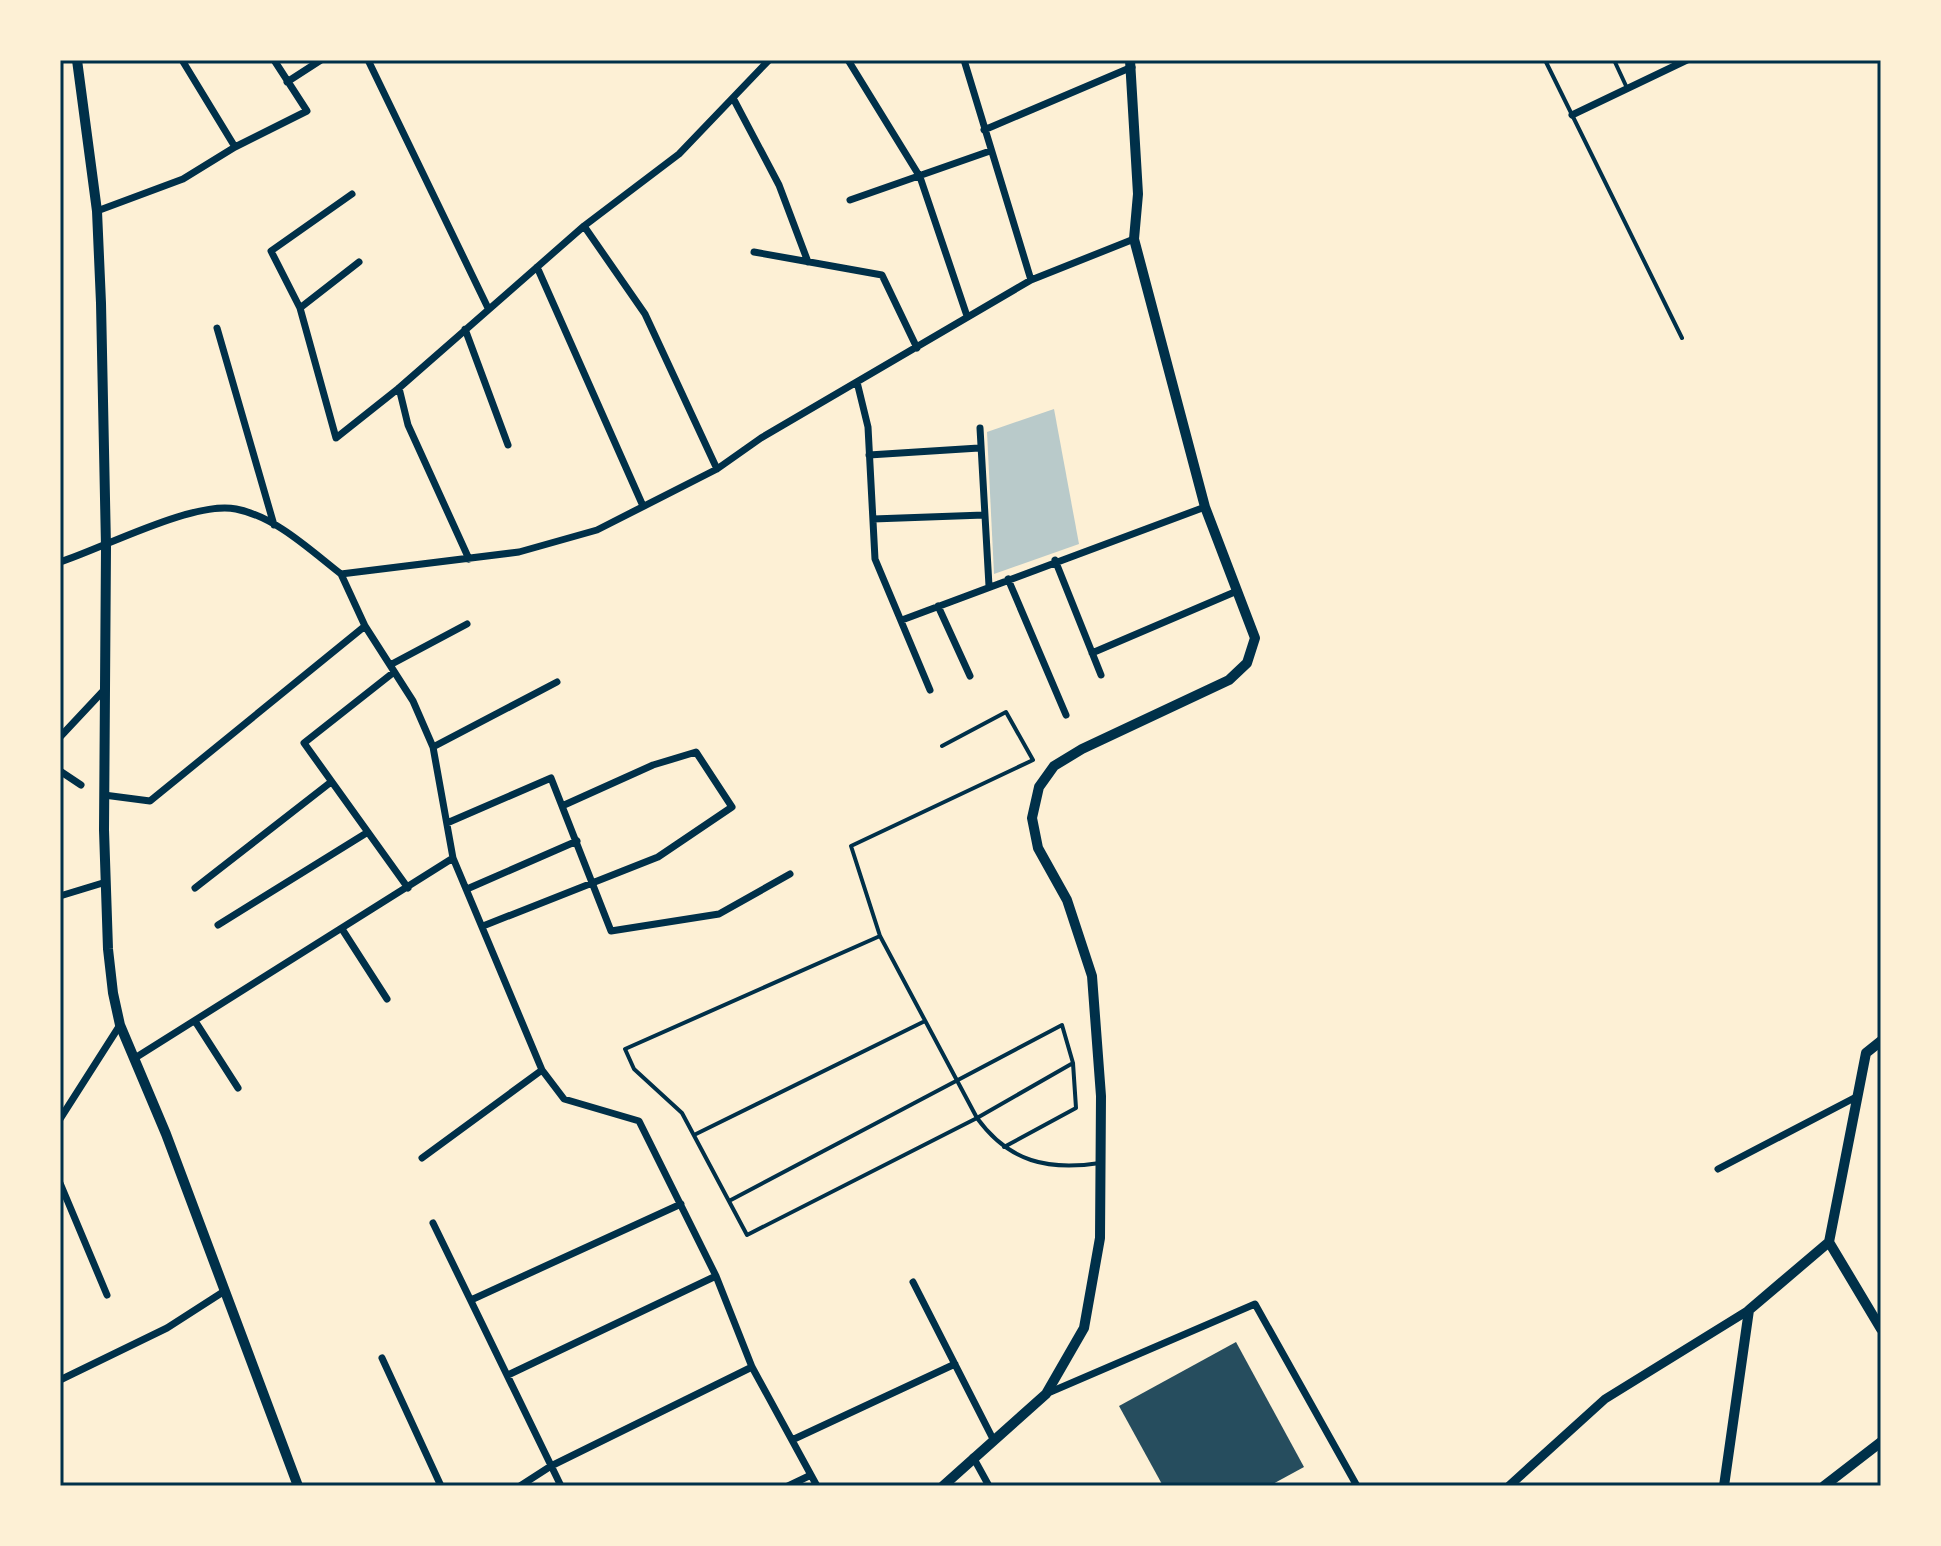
<svg xmlns="http://www.w3.org/2000/svg" width="1941" height="1546" viewBox="0 0 1941 1546" font-family="'Work Sans',sans-serif">
<rect width="100%" height="100%" fill="#fdf0d5"/>
<path fill="#b9caca" d="M1054,409L1079,544L994,574L987,432Z"/>
<path fill="#264d5e" d="M1236,1342L1304,1467L1269,1486H1163L1119,1406Z"/>
<g fill="none" stroke-linecap="round" stroke-linejoin="round">
<path stroke="#003049" stroke-width="4" d="M1545,60L1682,338
M1614,60L1627,88
M942,746L1006,712L1033,760L851,846L880,936L977,1118C1009,1162 1048,1171 1100,1163
M880,936L625,1049L634,1069L682,1113L747,1235L977,1118L1073,1063
M694,1135L925,1021
M729,1201L1062,1025L1073,1063L1076,1108L1004,1147"/>
<path stroke="#003049" stroke-width="7" d="M182,60L235,147
M368,60L488,308
M848,60L920,177L967,316
M964,60L1031,280
M287,82L321,60
M733,98L779,185L808,262
M1572,115L1687,60
M984,130L1132,67
M352,194L271,251L300,308L336,438L399,388L584,226L679,154L769,60
M850,200L990,151
M97,211L183,179L235,147L307,111L274,60
M584,226L645,314L717,469
M754,252L882,275L917,348
M537,267L643,506
M300,308L359,262
M217,328L274,525
M465,329L508,445
M857,382L868,427L875,559L930,690
M399,388L408,425L469,559
M980,428L989,586
M869,455L979,448
M873,519L984,515
M1055,560L1101,675
M60,562C103,548 195,500 236,509C276,517 310,550 341,574L519,552L597,530L717,469L761,438L1031,280L1134,239
M341,574L365,626L413,701L433,747L453,858L542,1070L564,1099L639,1121L716,1276L752,1367L817,1486
M1008,579L1066,715
M938,606L970,676
M902,620L1205,507
M1092,653L1237,591
M390,665L467,624
M394,672L304,743L408,888
M60,737L105,689
M433,747L557,682
M60,771L81,785
M104,795L150,801L365,626
M447,823L551,778L611,931L719,914L790,874
M195,888L331,782
M467,889L577,841
M60,896L106,882
M218,925L368,832
M483,926L658,857L732,807L696,752L653,765L562,806
M342,929L387,999
M195,1021L238,1088
M135,1058L453,858
M60,1119L120,1025
M422,1158L542,1070
M1718,1169L1858,1096
M60,1183L107,1295
M433,1223L561,1486
M913,1282L993,1439
M471,1300L681,1204
M382,1358L441,1486
M508,1375L716,1276
M60,1380L167,1328L223,1292
M1048,1393L1255,1304L1357,1486
M792,1440L955,1364
M973,1457L989,1486
M520,1486L551,1466L752,1367
M788,1486L811,1475"/>
<path stroke="#003049" stroke-width="9" d="M1509,1486L1605,1399L1749,1310"/>
<path stroke="#003049" stroke-width="10" d="M77,60L97,211L101,303L106,547L104,830L108,949L113,993L120,1025L166,1134L298,1486
M1829,1242L1866,1053L1881,1041
M1829,1242L1881,1329
M943,1486L1046,1394L1084,1328L1100,1238L1101,1096L1092,976L1067,900L1038,848L1032,818L1039,787L1054,766L1082,749L1229,680L1247,663L1255,638L1205,507L1134,239L1138,194L1130,60
M1724,1486L1749,1310L1829,1242
M1824,1486L1881,1442"/>
</g>
<rect width="1941" height="1546" fill="none" stroke="#fdf0d5" stroke-width="124"/>
<rect x="62" y="62" width="1817" height="1422" fill="none" stroke="#003049" stroke-width="3"/>
</svg>
